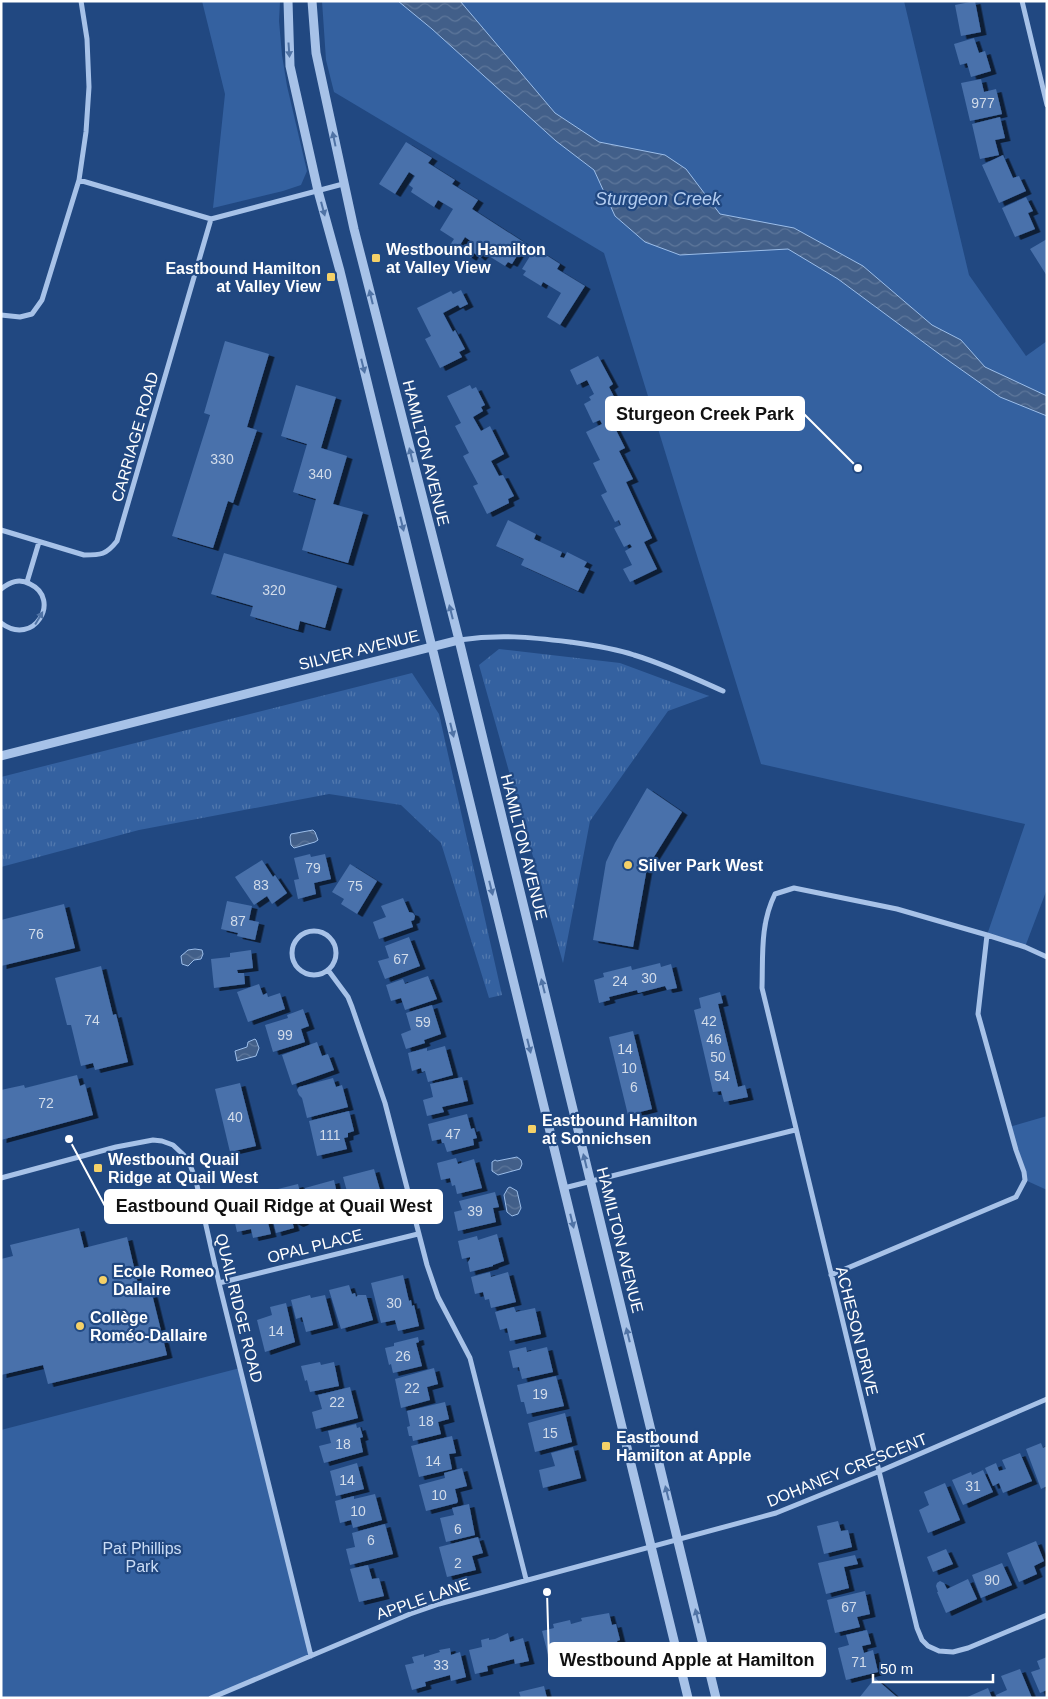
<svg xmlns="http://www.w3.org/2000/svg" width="1048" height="1699" viewBox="0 0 1048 1699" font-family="Helvetica,sans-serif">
<defs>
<pattern id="grass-tufts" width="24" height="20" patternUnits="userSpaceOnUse" patternTransform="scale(1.25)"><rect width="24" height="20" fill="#3461a0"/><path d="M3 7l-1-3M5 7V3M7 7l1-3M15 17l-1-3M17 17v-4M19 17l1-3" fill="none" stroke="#5279ae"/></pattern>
<pattern id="water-waves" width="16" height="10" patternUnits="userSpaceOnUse" patternTransform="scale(1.25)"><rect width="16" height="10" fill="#425f89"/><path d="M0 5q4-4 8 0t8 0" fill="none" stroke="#5e779b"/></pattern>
<filter id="shadow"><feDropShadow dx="5.5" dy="3" stdDeviation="0" flood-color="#0009"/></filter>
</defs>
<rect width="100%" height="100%" fill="#214881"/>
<path fill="url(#grass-tufts)" d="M499,649L620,663L709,696L668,711L590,821L563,963L479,665Z
M412,673L439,714L502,995L489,998L441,843L401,805L329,794L139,830L1,867V777Z"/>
<path fill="#3461a0" d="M202,1H280L279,21L282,55L287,86L307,171L301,185L283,191L213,208L225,94Z
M322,1H904L969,275L1026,356L1047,341V889L1025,947L987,935L1025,824L761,764L604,253L334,92L326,60Z
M1047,1116V1190L1025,1180L1009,1127Z
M240,1368L311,1656L211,1698H1V1430Z"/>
<path fill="url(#water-waves)" stroke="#9bbde9" d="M398,1H460L555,113L599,142L665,155L686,169L720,214L794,228L863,266L932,325L961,340L985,367L1047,396V416L1000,397L942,356L838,279L788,249L680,255L645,242L615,216L594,170L556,141L432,29Z
M313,830L315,832L318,840L315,842L294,848L291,845L290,837L291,834Z
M195,949L202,950L203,954L201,959L194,960L188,966L182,964L181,956L188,950Z
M255,1039L256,1040L259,1048L256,1056L237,1061L235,1051L247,1047L248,1042Z
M517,1157L521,1160L522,1164L520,1169L498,1175L492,1171V1162L495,1160L497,1161Z
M510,1187L517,1191L521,1208L518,1214L512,1216L507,1212L504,1195L508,1188Z"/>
<path fill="#4971ab" filter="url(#shadow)" d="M975,1L981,32L961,36L955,5Z
M974,38L979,53L985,51L991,71L971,77L967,63L960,65L954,44Z
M981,79L984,92L996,89L1002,114L970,121L961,83Z
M1000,117L1005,138L995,140L999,155L980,159L972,124Z
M406,142L432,158L428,163L455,180L452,184L478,200L472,209L525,243L512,264L508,262L505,266L484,253L480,258L474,253L471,258L465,254L472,242L465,237L457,250L450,245L454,239L440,230L453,209L438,200L434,207L411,192L413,188L409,185L415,176L409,172L395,194L379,184Z
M1003,155L1013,178L1019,176L1026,191L999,203L982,165Z
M1026,197L1033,211L1028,213L1035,229L1015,237L1002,208Z
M1047,239V276L1030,249Z
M535,248L560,264L557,269L585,286L560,325L547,317L561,293L543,282L541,286L523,275L526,271L522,269Z
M461,290L468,304L460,308L458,305L443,313L453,332L455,330L465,349L459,352L462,357L440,368L425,339L431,336L417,308L451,291L453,294Z
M225,341L269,354L247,427L257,430L233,503L228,501L213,548L172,536L210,415L204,413Z
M598,356L613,384L609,387L623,414L611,420L625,448L619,451L633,479L626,482L652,538L644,542L657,569L630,582L623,569L632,565L625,551L632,547L630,544L624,547L614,528L621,525L619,520L615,522L601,495L607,492L593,463L600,460L586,432L602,424L600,420L593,423L584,404L591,400L589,397L594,394L587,380L577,385L570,370Z
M296,385L336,397L321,448L347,456L333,504L363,512L348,563L302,550L316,499L293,492L307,444L281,436Z
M470,385L472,389L476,387L485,405L481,407L483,411L473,417L481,431L490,426L504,454L491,461L499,476L503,475L514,496L508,499L509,503L487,514L473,486L478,484L463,456L469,453L455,426L461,423L447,396Z
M508,520L536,534L534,539L562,552L560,557L564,558L567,552L587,562L584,567L589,569L578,591L521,565L524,559L496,546Z
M224,553L337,586L325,628L300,621L298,630L250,616L253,606L211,594Z
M647,788L682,812L647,868L633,947L593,940L606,862L615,843Z
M310,854L311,857L325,854L331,879L314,883L316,894L298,899L294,880L299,879L294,858Z
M262,860L273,877L275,875L287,893L272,904L267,896L254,905L235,877Z
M350,864L377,881L357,914L341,904L344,899L332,892Z
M403,898L409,912L413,913L415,916L414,920L411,921L413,927L379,939L373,922L386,917L381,906Z
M227,901L252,906L249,920L259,922L255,940L237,936L238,933L221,929Z
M64,904L75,948L1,966V920Z
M409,937L420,966L385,979L378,961L389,958L385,946Z
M251,950L253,968L237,970L238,973H244L245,984L214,988L211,959L230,957V953Z
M660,963L661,967L671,964L677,988L667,990L665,986L638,993L637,990L609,997L610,1000L599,1003L594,980L604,977L603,973L631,966L632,970Z
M101,966L113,1015L116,1014L128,1062L95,1070L93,1063L81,1066L71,1025H67L55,978Z
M428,976L437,999L405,1010L401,998L391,1001L386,985L403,979L405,984Z
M259,984L263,995L267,993L268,997L280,993L285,1009L248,1022L237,992Z
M720,992L723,1003L718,1004L738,1087L745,1085L748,1097L724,1102L721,1091L713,1092L694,1010L701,1008L699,998Z
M432,1005L441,1034L424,1040L425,1043L406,1049L401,1034L411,1030L406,1013Z
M303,1009L309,1026L301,1029L305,1042L273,1052L265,1025L288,1018L287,1015Z
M633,1031L652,1109L628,1115L609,1037Z
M317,1042L322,1056L328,1054L334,1070L292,1085L282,1055Z
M445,1046L453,1075L428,1082L425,1071L422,1072L421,1068L412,1071L408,1053L427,1048V1051Z
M77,1075L80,1086L85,1084L93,1115L1,1140V1090L24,1085L25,1088Z
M462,1077L468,1101L442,1107L444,1112L427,1116L423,1100L433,1097L430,1084Z
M333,1078L336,1087L342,1085L348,1107L307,1118L302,1098L299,1095L297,1090L299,1087Z
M240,1083L256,1146L230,1152L215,1089Z
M349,1111L354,1131L348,1133V1137L344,1138L347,1149L317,1156L309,1121Z
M467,1114L471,1129L474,1128L477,1138L473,1139L474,1145L447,1152L444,1143H442L441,1139L432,1141L428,1124Z
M456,1158L458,1164L474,1159L482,1188L457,1194L455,1185L452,1186L450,1178L441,1180L437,1163Z
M374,1169L382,1197L368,1202L369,1209L353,1213L343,1177Z
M334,1180L338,1198L341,1197L346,1216L327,1221L324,1211L312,1214L305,1188Z
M298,1184L306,1217L303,1222L298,1224L292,1221L294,1228L276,1233L266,1192Z
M495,1192L499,1207L493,1208L496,1222L458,1231L454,1212L462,1210L459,1201Z
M261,1197L271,1234L253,1238L251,1229L237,1232L231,1205Z
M79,1228L84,1248L127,1237L141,1297L152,1294L167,1355L48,1384L43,1365L1,1375V1259L13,1256L10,1245Z
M497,1234L504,1261L493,1265V1266L470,1272L468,1262L470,1259V1257L462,1259L458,1241L477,1236L478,1240Z
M490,1272L491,1277L508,1272L516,1302L491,1308L489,1299L485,1300L483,1292L475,1294L471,1277Z
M403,1275L409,1301L411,1300L412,1306L414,1305L419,1326L398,1331L395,1320L381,1323L371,1283Z
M349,1285L352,1294L355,1293L356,1297L358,1295H366L373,1320L341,1329L329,1290Z
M310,1295L311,1298L325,1295L333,1325L306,1332L302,1317L296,1319L291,1300Z
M286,1303L295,1342L265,1352L257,1320L272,1315L270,1307Z
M514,1307L516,1312L535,1308L541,1334L510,1341L507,1328L500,1330L495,1312Z
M418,1337L419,1342L416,1343L422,1366L393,1373L391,1364L389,1365L385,1348L394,1346V1343Z
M526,1347L527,1352L547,1347L553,1372L522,1379L519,1367L513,1368L509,1351Z
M320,1362L321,1365L334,1362L339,1386L310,1392L307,1380L305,1381L301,1366Z
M434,1368L438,1384L427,1387L430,1400L401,1408L395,1379Z
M556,1376L564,1406L527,1414L524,1402H521L517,1385Z
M350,1387L358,1418L316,1429L312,1412L322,1409L318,1395Z
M445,1402L449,1419L438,1422L441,1434L413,1441L412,1436H409L407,1427L410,1426L407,1411Z
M565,1413L572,1442L535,1452L528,1423Z
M356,1424L357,1428L360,1427L363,1437L360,1438L363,1452L324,1463L319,1446L331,1443L328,1431Z
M452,1436L456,1453L449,1454L452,1469L419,1477L411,1446Z
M1041,1443L1043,1448L1047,1446V1486L1041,1489L1026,1449Z
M573,1447L581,1478L543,1488L539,1470L555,1466L551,1453Z
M1020,1453L1032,1481L1003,1493L999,1483L993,1486L985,1468L996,1463L999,1471L1006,1469L1002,1460Z
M357,1463L364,1489L336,1496L330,1471Z
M462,1468L467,1486L455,1489L458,1501L457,1503L426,1511L419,1485L445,1478L444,1473Z
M983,1470L993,1492L963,1505L952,1480L971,1472L972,1475Z
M945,1483L960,1520L928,1533L919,1510L929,1505L924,1492Z
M375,1494L382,1520L353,1528L351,1520L340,1523L335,1501L354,1496V1499Z
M469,1504L475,1535L446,1542L440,1518L454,1515L452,1508Z
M838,1521L841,1531L848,1530L852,1547L824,1554L817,1526Z
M385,1524L393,1554L350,1565L346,1549L355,1547L352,1533Z
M478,1537L483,1553L472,1556L476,1570L447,1577L439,1547Z
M1036,1541L1044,1561L1034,1566L1037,1574L1019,1582L1007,1553Z
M946,1549L953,1564L933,1572L927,1557Z
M855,1555L858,1564L844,1567L849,1588L826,1594L818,1563Z
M1002,1563L1012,1585L981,1598L972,1575Z
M368,1565L372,1579L379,1578L384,1596L359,1602L350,1569Z
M968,1579L977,1599L946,1613L937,1592H938L936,1586L937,1583L940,1581L944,1583L947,1589Z
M865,1591L870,1614L857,1617L860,1627L835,1633L827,1600Z
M609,1613L612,1625L616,1624L620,1640L617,1641L620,1653L604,1657L603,1652L585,1657L586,1660L569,1665L568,1661L551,1666L542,1631L554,1628L553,1624L570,1620L571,1624L582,1621L581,1618Z
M867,1630L871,1644L862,1646L864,1653L873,1650L878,1672L846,1680L838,1648L849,1645L846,1635Z
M508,1633L510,1642L523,1638L529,1661L515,1664L514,1659L487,1666L488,1671L475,1674L469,1650L482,1647L481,1640L489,1638V1640L495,1639Z
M450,1648L451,1655L460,1652L466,1677L451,1681L450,1675L425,1682L426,1686L412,1690L405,1665L414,1663L412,1657L424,1654V1657L440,1652L439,1650Z
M1047,1657V1690L1040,1693L1031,1672L1040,1669L1037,1661Z
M1020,1669L1032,1698H997L996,1695L1007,1690L1001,1676Z
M875,1678L898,1698H859Z
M544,1686L547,1698H521L519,1692Z
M988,1688L992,1698H965Z"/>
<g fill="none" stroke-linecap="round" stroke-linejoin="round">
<path stroke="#a7c2e8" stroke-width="5" d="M1022,1L1047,105
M79,180L211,219L343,184
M1,315L20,317L32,314L42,300L79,180L86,132L89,87L87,39L81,1
M1,530L84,555C101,555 106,555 117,541L211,219
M27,582L39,542
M1,589C10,582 19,578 30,584C62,599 34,648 1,623
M459,640C499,634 529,637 570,642C591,645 613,648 634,655C664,664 694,678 723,691
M292 953a22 22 0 1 1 44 0a22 22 0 1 1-44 0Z
M1047,957L1025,947L987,935L897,909L794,888L775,894C760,924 763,956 762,988L917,1628L922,1640L928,1646L939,1651L953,1652L968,1648L1047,1615
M328,970L348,997L352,1007L385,1103L427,1265L438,1297L470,1358L526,1579
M1,1178L116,1147L153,1140L162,1141L173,1145L188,1159L196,1181L219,1283L311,1656
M564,1188L795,1130
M831,1275L1016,1197L1025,1180L1024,1172L1016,1150L978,1014L987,935
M219,1283L418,1234
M211,1698L410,1614L439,1604L776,1513L880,1471L1047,1399"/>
<path stroke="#a7c2e8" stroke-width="9" d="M288,1L290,66L318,191L340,271L432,647L688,1698
M312,1L316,53L354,229L459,640L716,1698
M1,756L459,640"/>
</g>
<defs><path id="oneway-solid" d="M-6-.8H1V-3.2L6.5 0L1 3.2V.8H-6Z" transform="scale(1.25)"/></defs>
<g fill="#5073a5">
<use href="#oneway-solid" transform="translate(289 50) rotate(86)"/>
<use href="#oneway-solid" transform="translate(334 139) rotate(-102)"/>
<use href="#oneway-solid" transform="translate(323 209) rotate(75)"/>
<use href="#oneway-solid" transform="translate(371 297) rotate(-104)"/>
<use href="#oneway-solid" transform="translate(363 366) rotate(76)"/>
<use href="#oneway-solid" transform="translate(411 455) rotate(-104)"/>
<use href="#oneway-solid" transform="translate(402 524) rotate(76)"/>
<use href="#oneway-solid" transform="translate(451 612) rotate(-104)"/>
<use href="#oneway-solid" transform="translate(39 618) rotate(-59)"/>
<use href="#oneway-solid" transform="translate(452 730) rotate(76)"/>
<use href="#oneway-solid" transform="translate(491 888) rotate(76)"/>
<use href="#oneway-solid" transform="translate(543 986) rotate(-104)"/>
<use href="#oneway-solid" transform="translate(529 1046) rotate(76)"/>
<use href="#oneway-solid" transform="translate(585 1161) rotate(-104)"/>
<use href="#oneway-solid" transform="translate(572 1221) rotate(76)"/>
<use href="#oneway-solid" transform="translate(628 1335) rotate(-104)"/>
<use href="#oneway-solid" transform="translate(667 1493) rotate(-104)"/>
<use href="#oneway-solid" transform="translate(697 1616) rotate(-104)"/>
</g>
<g fill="#f5d168" stroke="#214881" stroke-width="2">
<rect x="371" y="253" width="10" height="10" rx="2.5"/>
<rect x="326" y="272" width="10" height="10" rx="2.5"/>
<circle cx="628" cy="865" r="5"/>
<rect x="527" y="1124" width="10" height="10" rx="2.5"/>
<rect x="93" y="1163" width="10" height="10" rx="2.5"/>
<circle cx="103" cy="1280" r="5"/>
<circle cx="80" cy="1326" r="5"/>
<rect x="601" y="1441" width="10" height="10" rx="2.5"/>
</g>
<g text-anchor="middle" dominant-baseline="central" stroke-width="4.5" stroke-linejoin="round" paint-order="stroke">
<g font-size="14" fill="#d2dcea">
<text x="983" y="103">977</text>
<text x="222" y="459">330</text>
<text x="320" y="474">340</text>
<text x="274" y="590">320</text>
<text x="313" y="868">79</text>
<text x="261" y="885">83</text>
<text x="355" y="886">75</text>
<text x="238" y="921">87</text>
<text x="36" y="934">76</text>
<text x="401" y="959">67</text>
<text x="649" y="978">30</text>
<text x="620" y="981">24</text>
<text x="92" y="1020">74</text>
<text x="709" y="1021">42</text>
<text x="423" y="1022">59</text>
<text x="285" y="1035">99</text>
<text x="714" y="1039">46</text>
<text x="625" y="1049">14</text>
<text x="718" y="1057">50</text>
<text x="629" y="1068">10</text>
<text x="722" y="1076">54</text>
<text x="634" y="1087">6</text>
<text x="46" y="1103">72</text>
<text x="235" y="1117">40</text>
<text x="453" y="1134">47</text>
<text x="330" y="1135">111</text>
<text x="475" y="1211">39</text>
<text x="394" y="1303">30</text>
<text x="276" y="1331">14</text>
<text x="403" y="1356">26</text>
<text x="412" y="1388">22</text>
<text x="540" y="1394">19</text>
<text x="337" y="1402">22</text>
<text x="426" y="1421">18</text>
<text x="550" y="1433">15</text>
<text x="343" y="1444">18</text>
<text x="433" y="1461">14</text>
<text x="347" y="1480">14</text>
<text x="973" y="1486">31</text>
<text x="439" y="1495">10</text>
<text x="358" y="1511">10</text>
<text x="458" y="1529">6</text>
<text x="371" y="1540">6</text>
<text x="458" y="1563">2</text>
<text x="992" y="1580">90</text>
<text x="849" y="1607">67</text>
<text x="859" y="1662">71</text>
<text x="441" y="1665">33</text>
</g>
<g font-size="16" font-weight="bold" fill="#fff" stroke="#214881" text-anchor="start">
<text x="386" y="249">Westbound Hamilton<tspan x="386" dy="18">at Valley View</tspan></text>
<text x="321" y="268" text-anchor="end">Eastbound Hamilton<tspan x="321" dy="18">at Valley View</tspan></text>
<text x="638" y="865">Silver Park West</text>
<text x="542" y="1120">Eastbound Hamilton<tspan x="542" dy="18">at Sonnichsen</tspan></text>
<text x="108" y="1159">Westbound Quail<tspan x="108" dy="18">Ridge at Quail West</tspan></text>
<text x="113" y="1271">Ecole Romeo<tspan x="113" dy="18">Dallaire</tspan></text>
<text x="90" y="1317">Collège<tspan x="90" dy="18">Roméo-Dallaire</tspan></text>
<text x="616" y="1437">Eastbound<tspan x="616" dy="18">Hamilton at Apple</tspan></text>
</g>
<g font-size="16" fill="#fff" stroke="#214881">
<text transform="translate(135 437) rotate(-74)">CARRIAGE ROAD</text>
<text transform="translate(426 453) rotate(76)">HAMILTON AVENUE</text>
<text transform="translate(359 650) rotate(-14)">SILVER AVENUE</text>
<text transform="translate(524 847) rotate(76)">HAMILTON AVENUE</text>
<text transform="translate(620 1240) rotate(76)">HAMILTON AVENUE</text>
<text transform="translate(315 1246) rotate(-14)">OPAL PLACE</text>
<text transform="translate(239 1308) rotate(76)">QUAIL RIDGE ROAD</text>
<text transform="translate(857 1331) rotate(76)">ACHESON DRIVE</text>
<text transform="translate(847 1470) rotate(-22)">DOHANEY CRESCENT</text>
<text transform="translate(423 1599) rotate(-19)">APPLE LANE</text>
</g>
<g font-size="16" fill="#cbddf6" stroke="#214881">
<text x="142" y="1548">Pat Phillips<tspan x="142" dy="18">Park</tspan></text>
</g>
<g font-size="18" font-style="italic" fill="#b2ccf0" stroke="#214881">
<text x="658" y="199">Sturgeon Creek</text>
</g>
</g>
<path fill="none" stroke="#fff" stroke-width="2" d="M858 468L804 414M69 1139L105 1206M547 1592L549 1659"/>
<g fill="#fff" stroke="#214881" stroke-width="2">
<circle cx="858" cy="468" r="5"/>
<circle cx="69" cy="1139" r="5"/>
<circle cx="547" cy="1592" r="5"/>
</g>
<g fill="#fff" stroke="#fff" stroke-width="2">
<rect x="606" y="397" width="198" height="33" rx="5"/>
<rect x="105" y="1190" width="337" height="33" rx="5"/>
<rect x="549" y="1643" width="276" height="33" rx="5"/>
</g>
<g font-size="18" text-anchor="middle" font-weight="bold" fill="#111">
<text x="705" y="420">Sturgeon Creek Park</text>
<text x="274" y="1212">Eastbound Quail Ridge at Quail West</text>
<text x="687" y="1666">Westbound Apple at Hamilton</text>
</g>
<rect width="1048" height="1699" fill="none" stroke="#ffffff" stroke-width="5"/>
<path d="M873 1674v8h120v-8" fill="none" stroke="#ffffff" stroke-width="2.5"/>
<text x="880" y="1674" font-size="15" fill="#ffffff" stroke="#214881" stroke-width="4" paint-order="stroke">50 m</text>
</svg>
